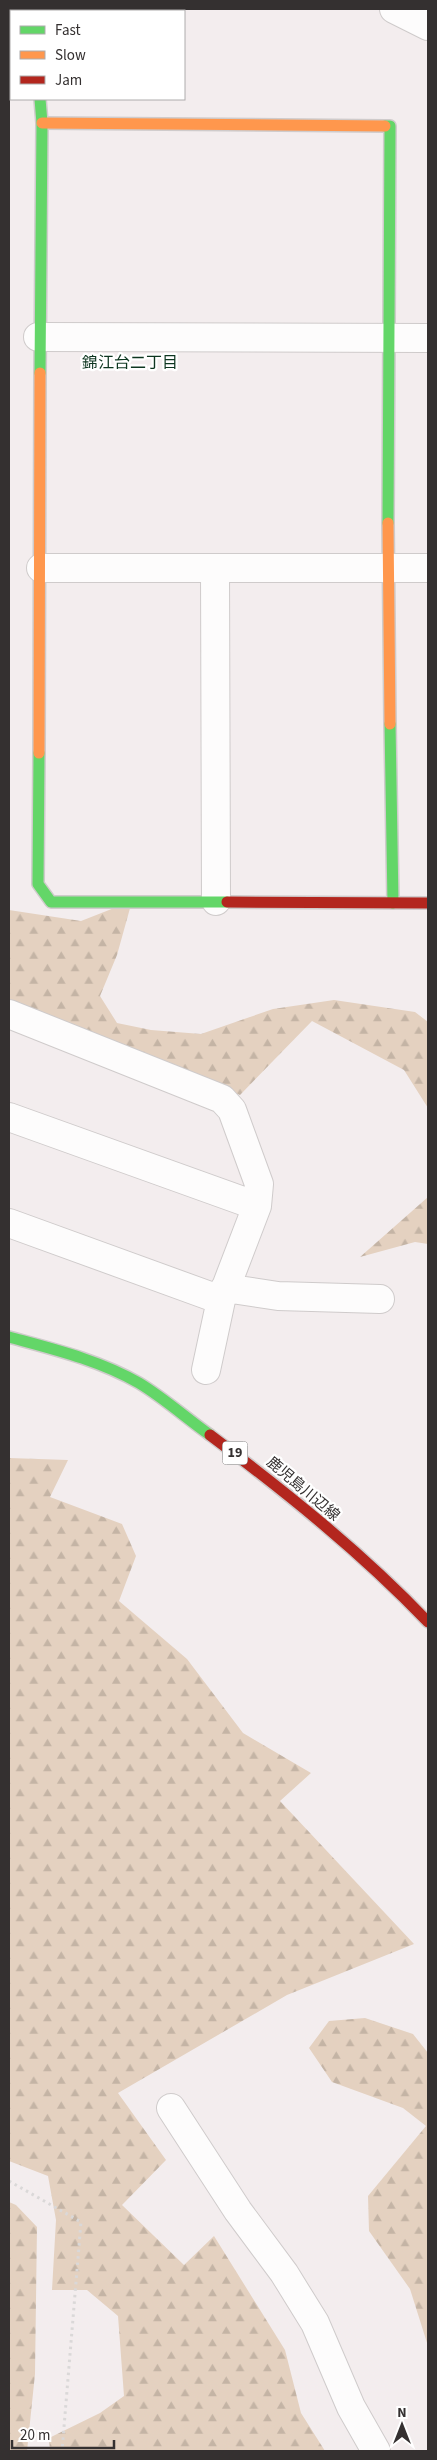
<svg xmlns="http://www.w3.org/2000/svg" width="437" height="2460" viewBox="0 0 437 2460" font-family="'Source Sans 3','Noto Sans JP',sans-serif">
<defs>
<pattern id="forest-firs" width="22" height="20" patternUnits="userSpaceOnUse" patternTransform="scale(1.25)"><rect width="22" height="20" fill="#e4d1c0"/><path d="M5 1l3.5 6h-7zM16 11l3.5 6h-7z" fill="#c4b4a5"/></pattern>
</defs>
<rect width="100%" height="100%" fill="#f3edee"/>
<path fill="url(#forest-firs)" d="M132,901L117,955L100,996L117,1023L151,1030L201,1034L273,1009L334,1000L415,1012L428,1022V1108L404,1070L312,1021L240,1095L106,1038L9,1006V910L81,921Z
M428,1197V1244L415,1242L360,1257Z
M9,1458L68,1460L50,1497L122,1524L136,1556L119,1601L187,1659L243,1733L311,1773L280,1801L414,1944L287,1995L118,2093L166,2160L122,2205L184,2265L214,2236L285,2350L301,2413L325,2451H50L49,2438L100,2413L124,2396L118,2316L87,2290H52L56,2220L48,2176L9,2161Z
M365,2018L413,2034L428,2053V2346L410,2289L369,2231L368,2196L426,2126L403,2108L332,2082L309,2048L329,2021Z
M9,2202L16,2205L37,2227L35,2374L27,2451H9Z"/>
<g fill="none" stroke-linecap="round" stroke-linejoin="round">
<defs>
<path id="street" d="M22,9L24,11
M394,9L428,26
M9,60H11
M38,337L428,338
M41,568H428
M215,568L216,901
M9,1014L222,1099L232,1110L259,1184L257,1206
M9,1117L257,1206L221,1300L9,1223
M225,1288L278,1296L380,1299
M206,1370L221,1300
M171,2108L238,2211L284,2273L315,2323L351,2407L376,2451"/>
<path id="fast" d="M385,126H390L388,523
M40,373L42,123L40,99
M390,724L393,903
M39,753L38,884L51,902H227
M9,1337C53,1349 99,1360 139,1383C164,1398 186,1418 210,1435"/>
<path id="slow" d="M42,123L385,126
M388,523L390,724
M39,753L40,373"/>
<path id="jam" d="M227,902L428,903
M210,1435C287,1493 361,1552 428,1622"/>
</defs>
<use href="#street" stroke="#cfcbcb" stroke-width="30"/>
<use href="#fast" stroke="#cfcbcb" stroke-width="14"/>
<use href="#slow" stroke="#cfcbcb" stroke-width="14"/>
<use href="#jam" stroke="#cfcbcb" stroke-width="14"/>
<path stroke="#dad8d8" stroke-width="3" stroke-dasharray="2.5 4" stroke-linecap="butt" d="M9,2181L81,2222L62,2451"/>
<use href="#street" stroke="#fdfcfc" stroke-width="28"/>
<use href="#fast" stroke="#63d668" stroke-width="11"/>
<use href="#slow" stroke="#ff974d" stroke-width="11"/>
<use href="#jam" stroke="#b3261e" stroke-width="11"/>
</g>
<g text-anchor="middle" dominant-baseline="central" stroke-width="4.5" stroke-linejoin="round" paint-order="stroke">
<rect fill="#fff" stroke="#716e6e" stroke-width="1" x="222.5" y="1441.5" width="25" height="23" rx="4"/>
<g font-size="14" font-weight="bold" fill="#343030">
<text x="235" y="1453">19</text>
</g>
<g font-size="15" fill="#343030" stroke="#fff">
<text transform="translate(303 1489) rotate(40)">鹿児島川辺線</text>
</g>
<g font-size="16" fill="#0d3620" stroke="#fff">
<text x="130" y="363">錦江台二丁目</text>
</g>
</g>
<rect width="437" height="2460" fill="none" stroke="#343030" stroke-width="20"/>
<rect x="10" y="10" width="175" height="90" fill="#ffffff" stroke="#aeacac"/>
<rect x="20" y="26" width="25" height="8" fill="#63d668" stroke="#aeacac"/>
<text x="55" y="35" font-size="15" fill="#343030">Fast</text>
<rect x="20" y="51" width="25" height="8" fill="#ff974d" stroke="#aeacac"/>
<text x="55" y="60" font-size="15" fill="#343030">Slow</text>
<rect x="20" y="76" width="25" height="8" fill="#b3261e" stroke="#aeacac"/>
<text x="55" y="85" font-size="15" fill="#343030">Jam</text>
<g transform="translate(402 2425)" stroke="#ffffff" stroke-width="4" paint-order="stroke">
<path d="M0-4L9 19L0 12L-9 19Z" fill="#343030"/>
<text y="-8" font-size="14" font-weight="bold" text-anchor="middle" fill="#343030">N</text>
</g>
<path d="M12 2440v8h102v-8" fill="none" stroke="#343030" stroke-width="2.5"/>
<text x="20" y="2440" font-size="15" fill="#343030" stroke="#ffffff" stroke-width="4" paint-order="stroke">20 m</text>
</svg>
